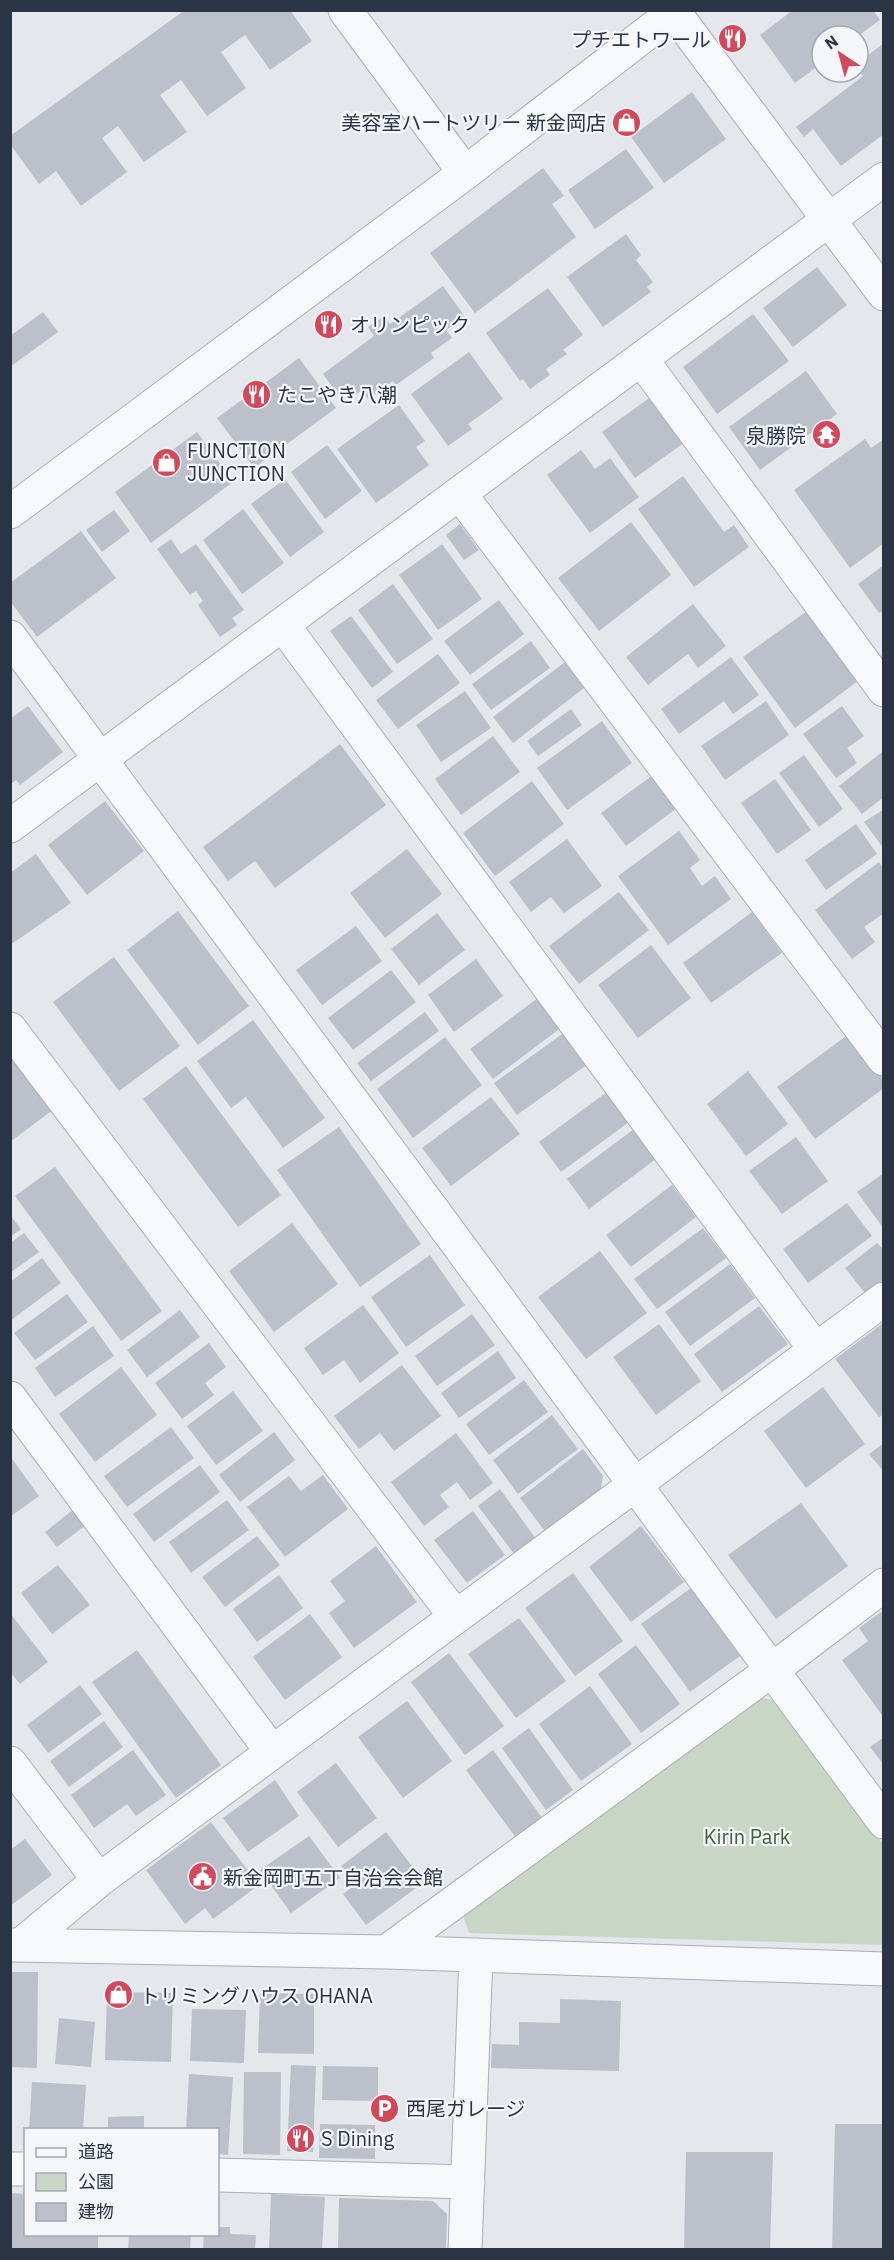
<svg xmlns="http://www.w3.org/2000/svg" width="894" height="2260" viewBox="0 0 894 2260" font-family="'IBM Plex Sans','Noto Sans JP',sans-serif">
<rect width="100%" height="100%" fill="#e4e7ec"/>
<path fill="#c9d6c5" d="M757,1697L779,1701L883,1844V1945L469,1933L463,1915Z"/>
<path fill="#bbc0ca" d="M185,10H290L312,41L270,70L245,35L221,52L246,88L207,116L181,80L160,95L187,132L144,162L118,126L102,138L127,172L81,206L56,171L39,184L10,144V136Z
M793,10H873L880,20L858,36H822V63L795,83L760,35Z
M884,43V134L841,166L813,129L804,137L796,127L863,76L858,70V63Z
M692,92L726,139L664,183L631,137Z
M626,149L654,188L595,229L568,190Z
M543,168L564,196L552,204L576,237L475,313L430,253Z
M626,234L641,255L636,260L653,282L647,287L651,292L603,327L567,277Z
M817,267L847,305L793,347L763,308Z
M443,286L465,317L446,330L452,338L431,353L434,358L396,385L393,381L368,399L362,390L344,403L323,374L374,336L368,327L384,316L390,324Z
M548,288L583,335L563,350L567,354L546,369L550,375L530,389L523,379L520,381L486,333Z
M43,312L58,332L10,367V336Z
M753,314L789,361L717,414L683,367Z
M469,352L503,399L468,424L472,429L448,446L411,394Z
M299,358L336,408L254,468L217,418Z
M806,371L837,414L760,470L729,427Z
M655,394L688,440L635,478L602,432Z
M399,405L425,441L416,447L429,465L376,503L337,449Z
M197,432L233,482L151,543L115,492Z
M865,439L871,448L884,439V543L850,568L794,490Z
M327,445L362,491L325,519L291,472Z
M581,450L595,469L610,458L639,497L590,533L547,475Z
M683,476L724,532L734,525L749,547L694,587L638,509Z
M285,479L324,532L290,557L251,504Z
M243,509L284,563L242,594L203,540Z
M114,510L130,531L102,552L86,530Z
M631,522L671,575L599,631L558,578Z
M460,524L479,550L464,560L446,535Z
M81,531L116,578L37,637L10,601V583Z
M171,539L181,554L196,544L244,610L232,618L237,625L220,637L198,605L203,601L196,591L190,595L157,549Z
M442,544L482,599L438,630L399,575Z
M884,565V610L879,613L858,584Z
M393,584L433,639L397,664L358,610Z
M499,600L524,634L470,675L444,641Z
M693,604L726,646L698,668L688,654L648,685L626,657Z
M807,611L858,681L795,728L743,657Z
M351,616L393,672L372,688L330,631Z
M531,641L550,668L491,710L472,684Z
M438,654L460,683L398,729L376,700Z
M731,657L759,695L733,714L724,701L679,734L661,709Z
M565,662L584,688L513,743L493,717Z
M465,691L491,728L441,762L416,725Z
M766,701L789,735L725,780L701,746Z
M28,706L63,752L20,785L16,780L10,785V719Z
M842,706L864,736L847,748L857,763L836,778L803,734Z
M571,709L582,725L538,756L527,741Z
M602,721L632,763L567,810L537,768Z
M493,736L520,772L461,815L435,779Z
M340,744L386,805L275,888L255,861L228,881L203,847Z
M882,752L884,797L862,814L839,786Z
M804,755L843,809L819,827L779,773Z
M653,775L677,808L626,846L601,813Z
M775,779L811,830L777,854L741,803Z
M532,781L564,824L495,876L463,833Z
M105,801L144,851L87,895L48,845Z
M884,809V849L864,822Z
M856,824L877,854L826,890L805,860Z
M679,831L700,860L690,868L702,886L715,876L731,899L668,945L618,876Z
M567,839L602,886L564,913L551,897L531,912L509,882Z
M407,849L442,894L385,938L350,893Z
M36,854L71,903L10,945V873Z
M879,862L884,869V913L864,927L875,942L852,959L815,910Z
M619,892L649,930L579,984L549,946Z
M178,911L249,1006L198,1045L127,950Z
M752,912L782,953L711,1003L683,963Z
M437,913L465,950L419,985L391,949Z
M356,926L382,961L322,1005L296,970Z
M651,945L691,998L638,1038L598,985Z
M114,957L180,1046L119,1091L53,1002Z
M476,959L503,996L454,1032L428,995Z
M391,970L416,1002L353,1050L328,1018Z
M539,997L562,1027L493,1079L470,1049Z
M425,1012L439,1031L371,1081L357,1063Z
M253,1020L325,1118L283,1148L246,1097L231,1108L197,1061Z
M565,1032L588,1064L517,1115L494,1083Z
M849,1034L884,1081V1088L815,1139L777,1087Z
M445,1037L482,1085L413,1138L377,1089Z
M10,1051L54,1109L10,1142Z
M186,1066L281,1195L238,1227L143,1099Z
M748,1071L788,1124L746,1156L707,1104Z
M607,1092L629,1122L561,1172L539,1142Z
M491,1097L520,1134L451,1186L422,1148Z
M339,1127L421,1244L360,1287L277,1170Z
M634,1129L656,1159L589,1209L567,1179Z
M796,1137L828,1181L782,1214L749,1171Z
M55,1167L162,1311L121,1341L15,1196Z
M884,1173V1229L857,1192Z
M672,1185L696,1217L631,1267L606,1235Z
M847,1203L872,1236L808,1283L783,1249Z
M10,1215L21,1229L10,1237Z
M292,1223L338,1284L274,1332L229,1271Z
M703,1228L726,1258L657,1309L634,1279Z
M24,1233L39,1252L10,1273V1243Z
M877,1243L884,1250V1279L865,1293L845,1268Z
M600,1251L647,1313L586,1359L538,1297Z
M430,1255L465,1305L406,1347L371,1297Z
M42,1258L61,1283L10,1321V1282Z
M730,1264L755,1298L690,1346L665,1312Z
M67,1294L88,1322L35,1360L14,1333Z
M363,1305L399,1353L360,1383L344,1360L323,1375L304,1348Z
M759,1306L788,1344L722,1392L694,1354Z
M180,1310L200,1337L147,1377L127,1350Z
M472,1314L495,1345L437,1386L415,1356Z
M659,1324L701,1381L656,1415L613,1357Z
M882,1324L884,1326V1414L879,1417L835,1359Z
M93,1326L114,1356L55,1397L35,1368Z
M209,1343L226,1367L205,1383L214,1395L182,1419L155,1383Z
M498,1351L516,1378L459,1418L441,1393Z
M402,1365L441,1416L394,1451L380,1433L359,1449L334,1416Z
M121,1367L157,1415L95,1462L59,1414Z
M524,1380L548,1412L489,1455L466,1424Z
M823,1387L865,1444L806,1488L764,1431Z
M233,1391L263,1431L216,1465L187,1426Z
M552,1415L578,1449L518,1494L493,1460Z
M171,1427L194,1458L127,1507L104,1476Z
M274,1432L295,1460L240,1502L219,1475Z
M456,1433L493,1483L470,1500L457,1482L440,1495L449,1507L424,1526L391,1482Z
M884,1443V1472L869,1454Z
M583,1449L603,1476L600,1493L547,1534L520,1498Z
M10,1456L39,1496L10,1517Z
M200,1465L220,1492L154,1542L133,1514Z
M323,1475L348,1509L285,1557L247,1507L289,1476L301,1491Z
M500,1489L536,1539L515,1555L478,1506Z
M227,1500L249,1530L191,1573L169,1542Z
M801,1503L848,1566L776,1619L728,1555Z
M74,1509L86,1525L57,1547L45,1532Z
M473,1511L505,1555L467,1583L434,1540Z
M641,1526L684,1582L631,1622L589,1567Z
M257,1536L280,1565L225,1607L202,1577Z
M376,1546L417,1602L354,1648L329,1613L345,1601L330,1581Z
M58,1565L90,1605L52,1634L21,1593Z
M573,1573L623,1641L575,1676L525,1608Z
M279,1575L303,1608L257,1642L233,1609Z
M691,1588L740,1656L690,1692L641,1624Z
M884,1610V1718L842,1660L868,1641L859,1628Z
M10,1613L48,1662L20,1684L10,1672Z
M310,1614L342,1657L285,1700L253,1657Z
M519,1618L566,1681L516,1718L468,1654Z
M636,1645L680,1704L641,1733L598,1674Z
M137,1650L221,1765L176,1798L92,1682Z
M449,1653L504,1726L465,1755L411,1682Z
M80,1685L102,1714L48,1753L27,1725Z
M590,1686L632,1744L581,1781L539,1724Z
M407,1701L452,1761L403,1798L358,1737Z
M104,1721L123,1747L69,1787L50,1761Z
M529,1728L573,1790L546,1810L502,1748Z
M884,1737V1765L870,1747Z
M133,1750L166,1795L136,1816L127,1804L94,1828L71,1795Z
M493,1750L543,1819L516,1838L466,1770Z
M336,1763L377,1818L338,1847L297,1792Z
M275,1780L299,1816L248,1852L223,1818Z
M211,1822L259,1885L213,1919L205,1908L185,1924L146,1870Z
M386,1832L424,1882L366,1925L343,1894L355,1885L341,1866Z
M309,1836L340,1878L291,1913L260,1870Z
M25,1839L52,1875L10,1906V1850Z
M10,1972H38L37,2068L10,2067Z
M107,1992L173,1993L171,2062L105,2060Z
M260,1993L314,1994V2054L258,2053Z
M560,1999L621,2001L619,2071L491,2068L492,2044L519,2045V2022L560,2023Z
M192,2009L246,2010L244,2063L190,2061Z
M59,2018L95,2022L91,2067L55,2064Z
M291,2065L316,2066L313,2152L287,2151Z
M323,2066L378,2067V2101L322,2100Z
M244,2072H281L280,2155L243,2154Z
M189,2074L233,2077L228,2155L218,2154V2130H186Z
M32,2082L86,2085L83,2130H29Z
M144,2116V2130H108V2117Z
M320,2124L375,2125V2159L319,2158Z
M835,2124H884V2250H832Z
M686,2152H773L770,2250H684Z
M10,2193L26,2194V2234H98V2250H10Z
M271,2194L325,2197L322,2250H269Z
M339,2198L433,2201L447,2214L446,2250H338Z
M218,2227H230V2234L256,2235L255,2250H203L204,2234H218Z
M129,2234H191L190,2249L128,2250Z"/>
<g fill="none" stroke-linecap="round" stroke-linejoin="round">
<defs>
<path id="minor" d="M345,10L465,173
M674,12L884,294
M642,360L884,690
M460,494L884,1059
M283,625L815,1349
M10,637L884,1822
M10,826L884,179
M10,1029L455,1616
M10,1398L272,1752
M10,1763L99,1880
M13,1945L386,1952L884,1969
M21,1945L99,1880L636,1484L884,1299
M386,1952L772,1670L884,1585
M10,2169H26
M218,2175L468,2182
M465,2250L476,1955"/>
<path id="tertiary" d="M10,512L465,173L677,10"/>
</defs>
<use href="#minor" stroke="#a9aeb7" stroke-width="35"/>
<use href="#tertiary" stroke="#a9aeb7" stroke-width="35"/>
<use href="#minor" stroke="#f7f8fa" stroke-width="33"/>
<use href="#tertiary" stroke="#f7f8fa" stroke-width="33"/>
</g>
<defs>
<symbol id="restaurant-disc" viewBox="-11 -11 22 22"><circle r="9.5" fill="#d1495b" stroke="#f4f6f9"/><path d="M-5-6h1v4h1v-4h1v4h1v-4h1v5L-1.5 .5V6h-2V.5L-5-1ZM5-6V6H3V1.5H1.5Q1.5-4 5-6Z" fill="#fff"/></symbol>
<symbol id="shop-disc" viewBox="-11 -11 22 22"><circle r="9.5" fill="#d1495b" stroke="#f4f6f9"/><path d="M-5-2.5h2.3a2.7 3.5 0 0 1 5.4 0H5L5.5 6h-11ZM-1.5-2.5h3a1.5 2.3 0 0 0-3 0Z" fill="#fff"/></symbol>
<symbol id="temple-disc" viewBox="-11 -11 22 22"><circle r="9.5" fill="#d1495b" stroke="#f4f6f9"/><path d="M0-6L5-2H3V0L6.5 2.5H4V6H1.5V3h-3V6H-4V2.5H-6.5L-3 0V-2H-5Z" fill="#fff"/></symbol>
<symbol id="civic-disc" viewBox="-11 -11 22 22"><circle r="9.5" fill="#d1495b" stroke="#f4f6f9"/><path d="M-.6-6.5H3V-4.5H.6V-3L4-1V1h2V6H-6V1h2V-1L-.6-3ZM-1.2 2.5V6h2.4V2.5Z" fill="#fff"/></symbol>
<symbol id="parking-disc" viewBox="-11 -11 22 22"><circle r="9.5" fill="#d1495b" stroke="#f4f6f9"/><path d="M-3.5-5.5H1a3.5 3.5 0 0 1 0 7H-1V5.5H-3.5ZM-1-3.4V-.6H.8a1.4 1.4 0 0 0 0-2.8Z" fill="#fff"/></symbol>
</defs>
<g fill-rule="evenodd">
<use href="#restaurant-disc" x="716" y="22" width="33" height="33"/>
<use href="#shop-disc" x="610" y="106" width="33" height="33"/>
<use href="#restaurant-disc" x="312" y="308" width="33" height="33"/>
<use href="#restaurant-disc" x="240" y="378" width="33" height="33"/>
<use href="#temple-disc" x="810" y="418" width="33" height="33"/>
<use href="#shop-disc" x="150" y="446" width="33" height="33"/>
<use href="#civic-disc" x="186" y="1860" width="33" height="33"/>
<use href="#shop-disc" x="102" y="1978" width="33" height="33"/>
<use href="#parking-disc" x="368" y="2092" width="33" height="33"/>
<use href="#restaurant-disc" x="284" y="2122" width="33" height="33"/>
</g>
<g text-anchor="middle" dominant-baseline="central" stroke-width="4.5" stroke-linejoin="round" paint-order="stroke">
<g font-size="20" fill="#2b3445" stroke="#f4f6f9" text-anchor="start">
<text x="711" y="39" text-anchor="end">プチエトワール</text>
<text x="606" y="122" text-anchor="end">美容室ハートツリー 新金岡店</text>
<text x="350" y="324">オリンピック</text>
<text x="277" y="394">たこやき八潮</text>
<text x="806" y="435" text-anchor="end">泉勝院</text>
<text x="187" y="450">FUNCTION<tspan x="187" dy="23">JUNCTION</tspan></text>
<text x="223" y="1877">新金岡町五丁自治会会館</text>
<text x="140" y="1995">トリミングハウス OHANA</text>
<text x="406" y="2108">西尾ガレージ</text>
<text x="321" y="2138">S Dining</text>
</g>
<g font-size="20" fill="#3f6138" stroke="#f4f6f9">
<text x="747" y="1836">Kirin Park</text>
</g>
</g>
<rect width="894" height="2260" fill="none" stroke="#2b3445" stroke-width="24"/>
<rect x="24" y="2128" width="195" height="108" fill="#f4f6f9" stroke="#a4a8b1" stroke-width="1.5"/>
<rect x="36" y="2148" width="30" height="9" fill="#f7f8fa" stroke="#a4a8b1" stroke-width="1.5"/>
<text x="78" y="2158" font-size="18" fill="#2b3445">道路</text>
<rect x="36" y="2173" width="30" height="18" fill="#c9d6c5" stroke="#a4a8b1" stroke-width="1.5"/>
<text x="78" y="2188" font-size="18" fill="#2b3445">公園</text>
<rect x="36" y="2203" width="30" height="18" fill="#bbc0ca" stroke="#a4a8b1" stroke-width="1.5"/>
<text x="78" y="2218" font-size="18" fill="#2b3445">建物</text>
<g transform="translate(840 54) rotate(324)"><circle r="28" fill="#f4f6f9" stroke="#a4a8b1" stroke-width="1.5"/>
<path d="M0-4.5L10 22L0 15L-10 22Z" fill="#d1495b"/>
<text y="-9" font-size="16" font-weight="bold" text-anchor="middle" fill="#2b3445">N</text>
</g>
</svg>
